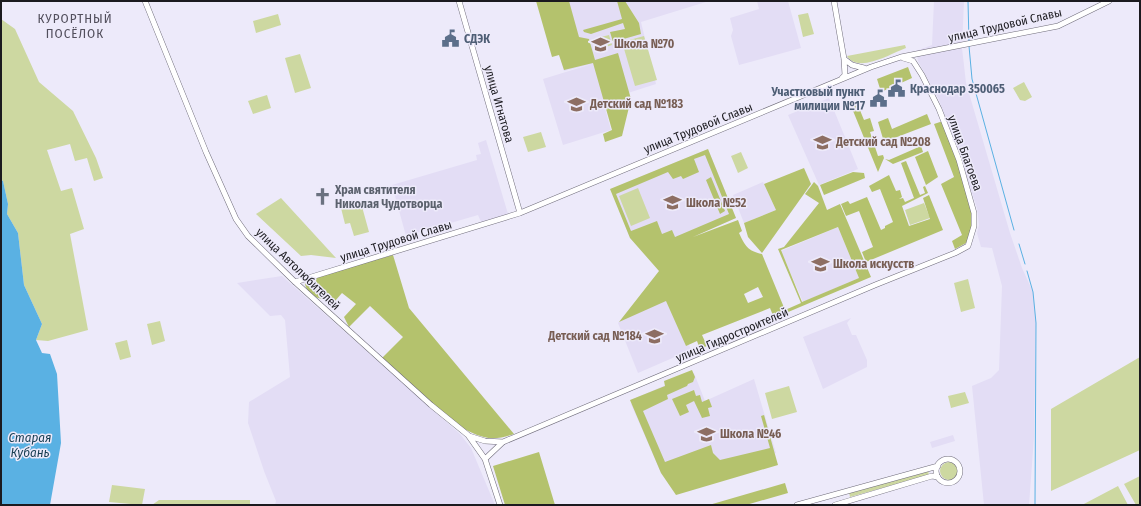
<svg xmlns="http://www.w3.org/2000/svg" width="1141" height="506" viewBox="0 0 1141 506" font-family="'Fira Sans Condensed',sans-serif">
<rect width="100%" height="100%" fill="#edeafa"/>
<path fill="#e3ddf5" d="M544,1H709L641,22L656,84L603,101L611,130L563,145L543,79L592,64L564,71Z
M757,1H788L801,48L739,65L731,36L733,30L730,18L759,9Z
M934,1H964L962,48L966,83L1010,233L1022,268L1033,292L1036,323L1034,437L1029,505H984L972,386L991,378L999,370L1002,286L992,248L981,247L977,233L979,225L977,208L960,157L939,100L918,61L916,51L932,45Z
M829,98L858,169L819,185L788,115Z
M486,140L508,214L481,222L478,215L406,236L392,185L477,160L476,155L481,154L478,143Z
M708,149L736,218L647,256L630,238L611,189Z
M763,182L776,210L744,223L733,195Z
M838,227L859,278L803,302L781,251Z
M282,276L460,434L471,448L495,505H275L276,501L264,471L248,423L249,402L290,377L285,320L281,315L270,316L237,283Z
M666,286L691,350L638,373L618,323L640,297Z
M851,318L847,323L852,335H856L867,360V367L823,389L803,337Z
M694,373L705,401L754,379L776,453L673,483L661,473L631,404L635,402L633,399Z
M953,435L955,441L932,448L930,442Z"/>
<path fill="#cdd8a1" d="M808,13L814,34L803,37L798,15Z
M278,14L281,25L256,33L253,21Z
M1,19L15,29L39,82L73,111L96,158L103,178L94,181L87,158L75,161L70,144L47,150L61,191L72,188L84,229L70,234L88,330L48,341L36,340L42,324L24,285L18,233L7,214L8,204L3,181L1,180Z
M609,35L612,45L596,50L593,39Z
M644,36L657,80L635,86L622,42Z
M905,45L906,48C892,53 858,74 847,56Z
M300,54L311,88L295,93L285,58Z
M1024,82L1032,97L1025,101L1020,100L1013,88Z
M267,95L271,108L253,114L248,101Z
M541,132L546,147L528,152L523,137Z
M741,152L748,168L738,173L731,156Z
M638,188L650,218L631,226L619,196Z
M281,198L336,258L311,255L301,256L256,214Z
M361,203L369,232L354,236L350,223L345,224L341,208Z
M924,203L930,218L910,225L905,210Z
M968,279L975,308L961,312L954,283Z
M160,321L165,341L152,345L147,324Z
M127,340L131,357L120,360L115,343Z
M1140,357V450L1051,491V409Z
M789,386L797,412L772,419L765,393Z
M965,392L969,403L951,408L948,396Z
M940 471a9 9 0 1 1 18 0a9 9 0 1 1-18 0Z
M928,470L929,475L850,497L849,492Z
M1140,476V505H1136L1124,484Z
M112,485L145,489L142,505L109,502Z
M1118,486L1128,505H1082Z
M159,500H250V505H152Z"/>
<path fill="#b4c26d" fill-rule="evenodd" d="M536,1H569L579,37L589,39L595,60L618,53L631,99L622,136L605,142L603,134L612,130L593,63L564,70L559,55L552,57Z
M617,1H625L639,23L641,34L613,42L610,32L625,29L623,23L591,34L584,32L583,30L622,19Z
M908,67L912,78L881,92L877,79Z
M849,101L857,103L864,120L870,118L874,131L870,132L878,156L883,155L884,158L878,172Z
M927,114L931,124L884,142L878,122L888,118L892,129Z
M943,121L964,182L974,220L968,242L955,249L952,241L962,235L941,184L954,177L934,124Z
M921,146L923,152L893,164L885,159L889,160Z
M708,149L736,218L693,237L738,220L742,231L739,233C745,246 748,251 762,254L785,310L801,303L778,249L784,247L819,203L805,194L814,182L818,186L827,210L840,204L871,277L774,318L770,308L702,335L707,346L700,349L697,341L686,346L666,301L619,322L659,271L630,238L610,189ZM705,155L729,214L675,237L672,230L662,234L657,221L631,231L616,194L668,172L673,179L681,176L683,179L699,172L694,159ZM838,227L859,278L802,302L781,250ZM758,287L763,297L748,303L744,294Z
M928,151L938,177L926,185L915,157Z
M906,161L920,195L925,193L923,187L925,186L928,193L902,206L909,226L930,219L923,198L929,195L943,230L866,262L862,252L873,247L859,211L846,216L841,204L848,201L850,204L867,197L881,230L885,228V226L893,222L880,189L872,192L869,186L889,175L896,191L900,190L902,197L899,199L903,198L905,202L914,198L901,163Z
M804,168L811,184L762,253L748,237L744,223L776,210L764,184Z
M853,172L864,173L865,178L824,195L820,185Z
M711,177L725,211L720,214L706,180Z
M393,255L409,308L514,434C504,437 494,440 484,437C448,428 409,383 382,358L403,337L370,306L349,327L344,317L356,304L342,293L335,301C324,300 308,298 305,284L311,278Z
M692,370L695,377L693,382L688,384L687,386L667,395L668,399L643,411L665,462L711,445L713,453L720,460L770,448L761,416L764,415L778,465L676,495L661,473L630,400L665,386L664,381Z
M694,390L696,396L700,395L702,402L709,399L712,407L708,408L710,416L702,418L694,401L686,405L689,412L680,416L672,399Z
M539,452L555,505H505L493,466Z
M785,483L788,493L746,505H709Z"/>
<path fill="#5ab1e3" d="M1,180L3,181L8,204L7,214L18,233L24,285L42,324L36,340L42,353L50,354L57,374L61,443L50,505H1Z"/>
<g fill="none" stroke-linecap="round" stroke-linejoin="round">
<path stroke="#5ab1e3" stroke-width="1" d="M968,1L969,42
M969,46L972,79L1014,230
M1019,244L1025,264
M1027,271L1033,292L1036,323L1035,505"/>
<defs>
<path id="tertiary" d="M145,1L206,152L236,219L248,236L295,282L431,405L468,435L485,459L500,505
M459,1L520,213
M834,1L844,59L845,75L842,78
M844,59L852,65L864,68
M295,282L520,213L871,67L901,57L1058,26L1109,1
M469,436L485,441L503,442
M485,459L503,442L875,285L955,253L968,246L974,226V213L959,160L939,109L922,75L913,61L903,58
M936 471a12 12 0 1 1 24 0a12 12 0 1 1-24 0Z
M797,505L938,466
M835,505L932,476L938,477"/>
</defs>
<use href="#tertiary" stroke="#6f6c7a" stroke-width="6"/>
<use href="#tertiary" stroke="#fff" stroke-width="5"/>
</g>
<defs>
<symbol id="civic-bare" viewBox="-9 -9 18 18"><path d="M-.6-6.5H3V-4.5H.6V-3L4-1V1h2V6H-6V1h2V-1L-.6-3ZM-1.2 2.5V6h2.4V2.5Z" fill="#5c6f8a" stroke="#edeafa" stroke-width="2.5" paint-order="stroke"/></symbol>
<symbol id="school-bare" viewBox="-9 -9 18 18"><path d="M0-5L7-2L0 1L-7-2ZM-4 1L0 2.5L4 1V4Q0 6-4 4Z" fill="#8d6e63" stroke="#edeafa" stroke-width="2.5" paint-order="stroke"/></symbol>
<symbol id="church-bare" viewBox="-9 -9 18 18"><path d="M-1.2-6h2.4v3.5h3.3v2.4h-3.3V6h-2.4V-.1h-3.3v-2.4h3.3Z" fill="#6b7280" stroke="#edeafa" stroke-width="2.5" paint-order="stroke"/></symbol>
</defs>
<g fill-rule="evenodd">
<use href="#civic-bare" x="438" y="26" width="25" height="25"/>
<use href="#school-bare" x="588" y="32" width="25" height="25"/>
<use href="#civic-bare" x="884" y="76" width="25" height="25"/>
<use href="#civic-bare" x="866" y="86" width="25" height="25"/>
<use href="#school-bare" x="564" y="92" width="25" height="25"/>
<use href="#school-bare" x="810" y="130" width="25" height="25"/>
<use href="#church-bare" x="310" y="184" width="25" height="25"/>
<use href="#school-bare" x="660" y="190" width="25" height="25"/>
<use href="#school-bare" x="808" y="252" width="25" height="25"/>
<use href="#school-bare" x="642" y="324" width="25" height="25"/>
<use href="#school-bare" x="694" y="422" width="25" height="25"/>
</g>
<g text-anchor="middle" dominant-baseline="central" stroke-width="3" stroke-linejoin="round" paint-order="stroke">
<g font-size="12" fill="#1b1a1f" stroke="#edeafa">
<text transform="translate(1005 25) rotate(-13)">улица Трудовой Славы</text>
<text transform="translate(499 104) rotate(74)">улица Игнатова</text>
<text transform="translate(698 128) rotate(-22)">улица Трудовой Славы</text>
<text transform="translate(965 153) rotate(70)">улица Благоева</text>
<text transform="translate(396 241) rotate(-17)">улица Трудовой Славы</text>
<text transform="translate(298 269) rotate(44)">улица Автолюбителей</text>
<text transform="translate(732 335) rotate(-23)">улица Гидростроителей</text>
</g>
<g font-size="12" font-weight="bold" fill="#4e5e75" stroke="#edeafa" text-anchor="start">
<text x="464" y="39">СДЭК</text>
<text x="910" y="89">Краснодар 350065</text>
<text x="865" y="92" text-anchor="end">Участковый пункт<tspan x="865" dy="14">милиции №17</tspan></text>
</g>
<g font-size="12" font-weight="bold" fill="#785e54" stroke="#edeafa" text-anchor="start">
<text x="614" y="44">Школа №70</text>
<text x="590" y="104">Детский сад №183</text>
<text x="836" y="142">Детский сад №208</text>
<text x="686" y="203">Школа №52</text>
<text x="833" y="264">Школа искусств</text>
<text x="642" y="336" text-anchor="end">Детский сад №184</text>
<text x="720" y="434">Школа №46</text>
</g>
<g font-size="12" font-weight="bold" fill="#5b616d" stroke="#edeafa" text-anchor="start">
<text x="335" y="190">Храм святителя<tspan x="335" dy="14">Николая Чудотворца</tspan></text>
</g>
<g font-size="13" letter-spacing="1" fill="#524f5c" stroke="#edeafa">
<text x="75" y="18">КУРОРТНЫЙ<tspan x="75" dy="15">ПОСЁЛОК</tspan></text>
</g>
<g font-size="13" font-style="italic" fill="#173d52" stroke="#edeafa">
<text x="30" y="437">Старая<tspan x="30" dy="15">Кубань</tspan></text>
</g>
</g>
<rect width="1141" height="506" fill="none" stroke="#1b1a1f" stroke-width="4"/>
</svg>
